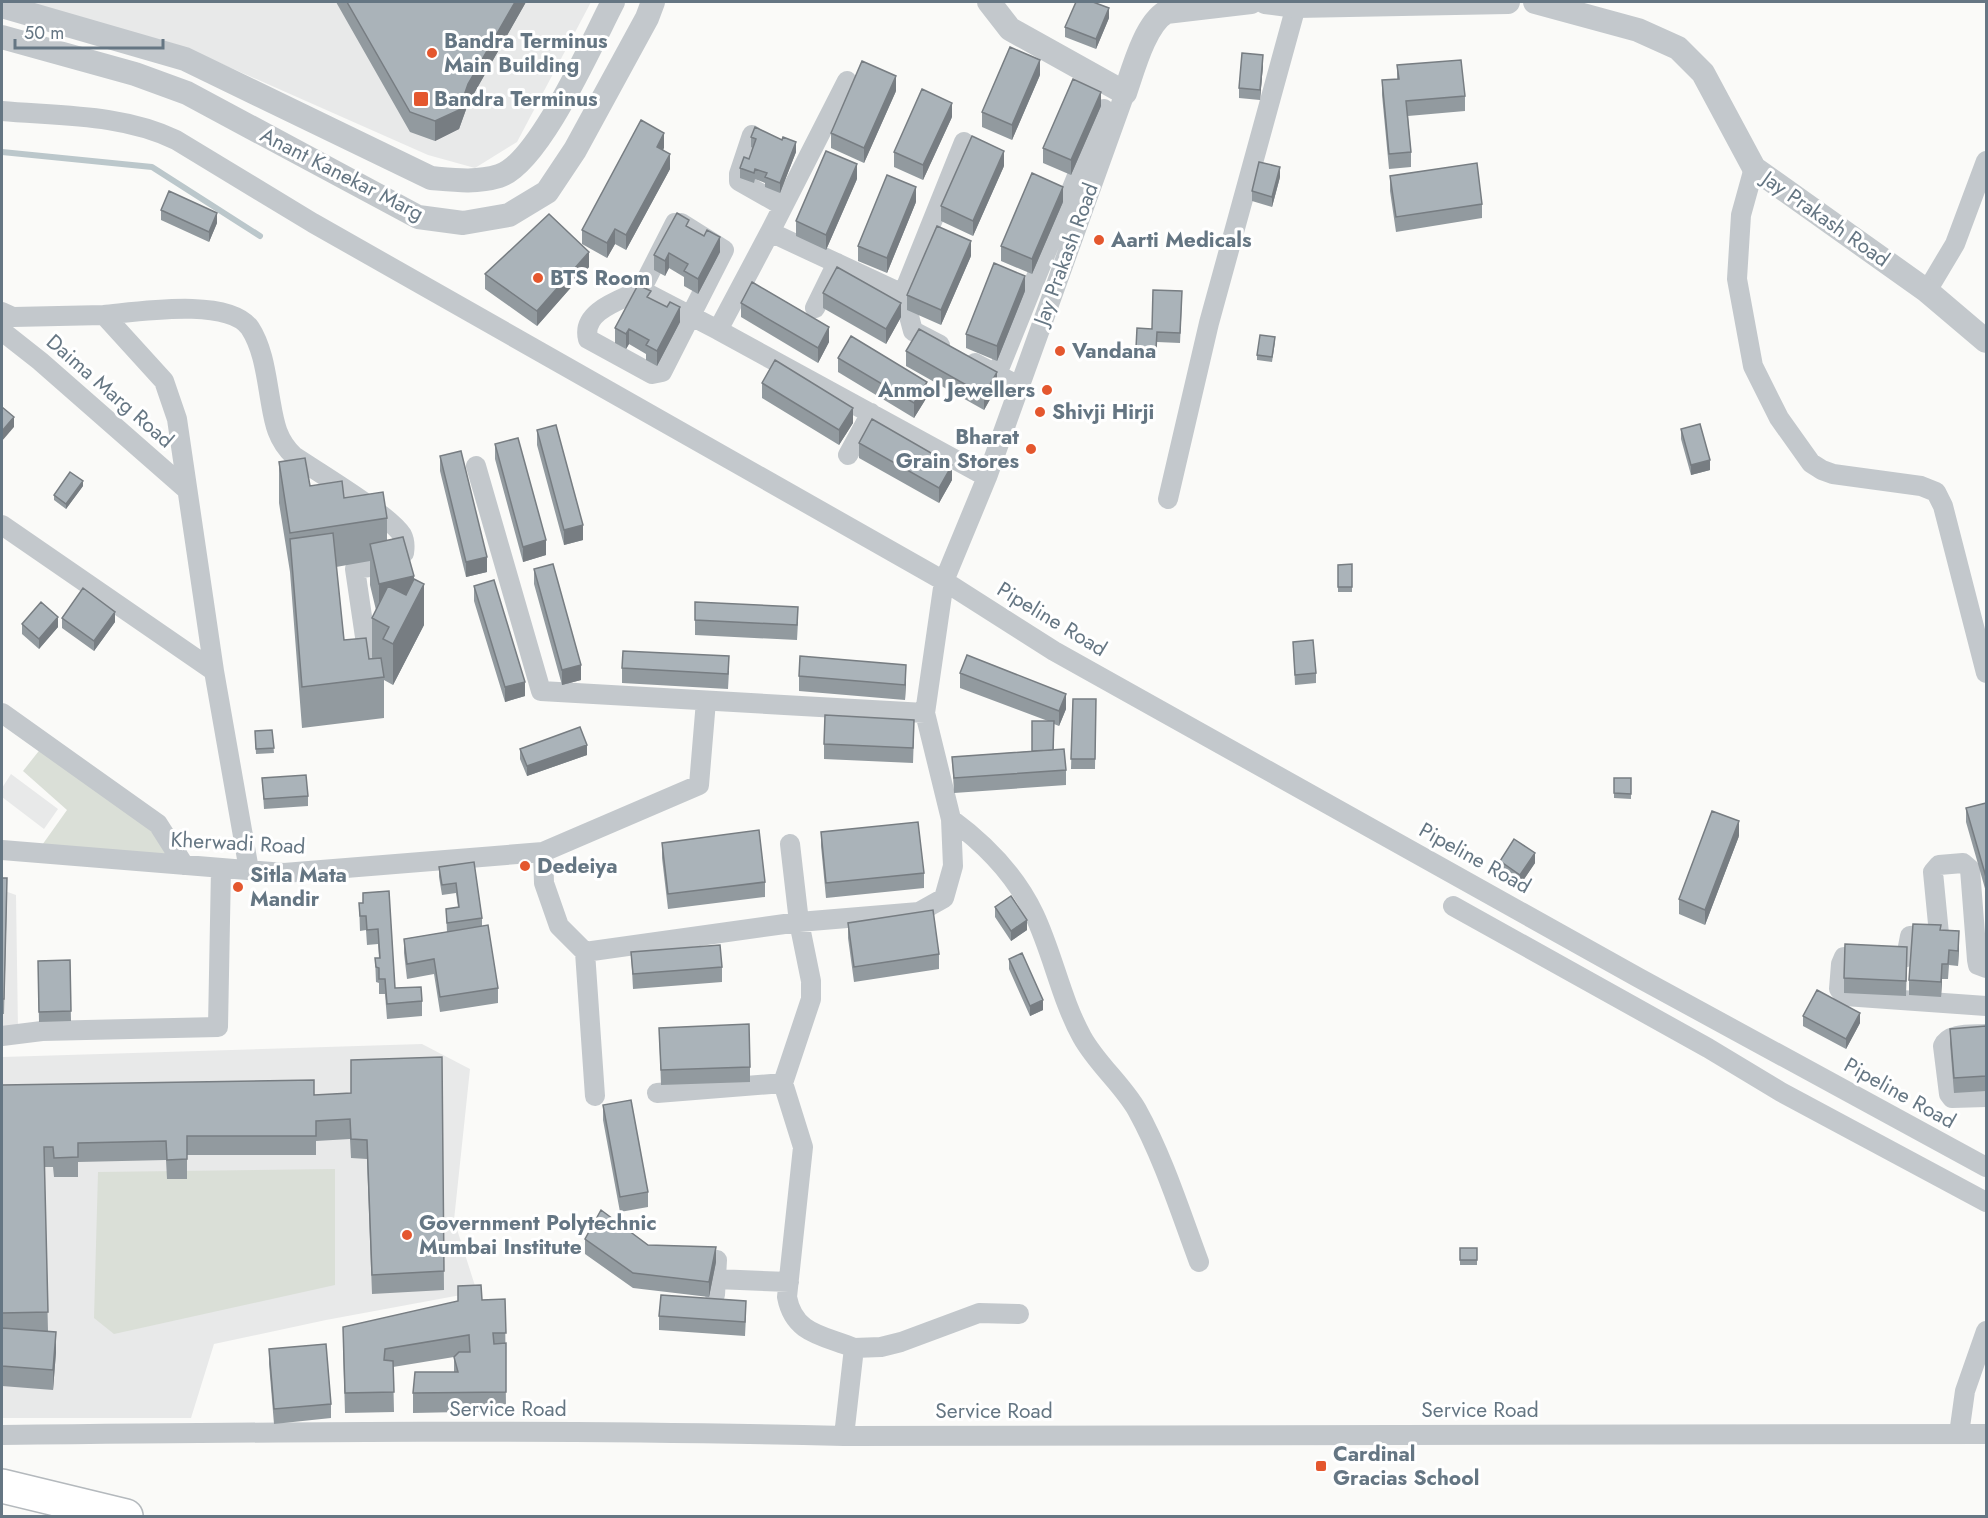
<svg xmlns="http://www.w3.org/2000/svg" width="1988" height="1518" viewBox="0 0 1988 1518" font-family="Jost,sans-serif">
<rect width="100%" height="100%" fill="#fafaf8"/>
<path fill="#e8e9e9" d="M28,2H591L517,142L475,168L428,155L204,56Z
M11,774L58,809L44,829L2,797V788Z
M2,890L16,895L18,1030H2Z
M422,1044L470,1069L454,1220L477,1292L326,1320L214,1344L191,1418H2V1057Z"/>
<path fill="#dadfd7" d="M42,747L154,828L168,857L40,848L67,810L23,771Z
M335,1169V1285L114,1334L94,1318L98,1172Z"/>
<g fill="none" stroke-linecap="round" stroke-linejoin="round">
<path stroke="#bbc7cb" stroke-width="6" d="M2,152L152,167L260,236"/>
<defs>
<path id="motorway" d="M2,1486L126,1516"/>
</defs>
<use href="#motorway" stroke="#b4b9bd" stroke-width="36"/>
<path stroke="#c3c8cc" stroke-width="20" d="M2,111C59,116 123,114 176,140L313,223L944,581L1054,651L1639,978L1986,1167
M752,135L739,174V181L783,206
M1754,168L1741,215L1737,279L1753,366L1779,418L1811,463L1822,470L1833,474L1921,486L1936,492L1943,506L1986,673
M770,232L847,81
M641,290L675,223H681L724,250L662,372L652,374L588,339C581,311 621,300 641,290L718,330
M1927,291L1955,244L1986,161
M903,294L964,142
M815,308L837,263
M2,312L13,317L104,315
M2,331L40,361L186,489
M940,345L913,331L903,294L770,232L718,330L987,477
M975,363L1019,386
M997,374L1104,109
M848,455L871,413
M476,466L541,691L925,713L944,581L987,477L1125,93
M1168,499L1209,323L1296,6
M2,525L214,671
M2,713L158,824L184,865
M951,819C985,844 1016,876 1034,914C1053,954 1061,999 1082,1037C1097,1064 1122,1084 1137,1110C1163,1157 1180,1211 1199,1262
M790,844L799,922L811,981V999L783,1083L803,1147L787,1297C794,1334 822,1335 854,1348
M2,850L284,873L543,852L699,785L706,701
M543,852L544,883L559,926L585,952L595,1096
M249,870L214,671L177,419L164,381L104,315C137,312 228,297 250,328C263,348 266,375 270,398C274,421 276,439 294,456C316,471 390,515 402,535C405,541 405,547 404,553L390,564L355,569L369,664
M1453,906L1708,1048L1781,1092L1986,1202
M585,952L799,922L919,912L944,898L953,866L951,819L925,713
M1986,968L1978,965L1977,960L1970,869L1963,863L1939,865L1933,872L1939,934L1910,936L1906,957L1903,958L1844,957L1841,964L1839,989L1845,996L1986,1006
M1986,1034C1973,1035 1949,1032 1943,1046L1949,1094L1952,1098L1986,1097
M2,1036L42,1031L218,1027L221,868
M657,1093L783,1083
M691,1258L717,1260L715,1295
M716,1279L789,1282
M1959,1434L1965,1391L1986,1331
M2,1435C282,1432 563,1429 844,1436L1986,1434
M844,1436L854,1348L881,1347L901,1342L979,1313L1019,1314"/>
<path stroke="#c3c8cc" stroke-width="24" d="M989,2L1010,29L1125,93C1133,70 1145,24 1166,12L1251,2
M1265,2L1296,6L1508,2
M1535,2L1638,30L1678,48L1703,73L1754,168L1927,291L1986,341
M2,6L185,59L431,178C454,180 476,183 499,176C539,164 593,40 613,2
M2,37L135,74L187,93L418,217L463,223L509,215L547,192L575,150L647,18L653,2"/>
<use href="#motorway" stroke="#fff" stroke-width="33"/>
</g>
<path fill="#929a9f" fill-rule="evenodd" d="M336,2H526L468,104L459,129L435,141L410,132Z
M1109,18L1096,49L1065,37V27Z
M1263,65L1260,100L1239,98V88Z
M1397,65L1465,96V111L1408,116L1411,152V167L1389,169L1382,95V80L1397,79Z
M1040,75L1012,140L982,127V112Z
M896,91L864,163L831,148V133Z
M1101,106L1071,175L1043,163V148Z
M952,117L923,180L894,167V152Z
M751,137L796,152L780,193L765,187V183L755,179L754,183L740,178V168L749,159L753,148L751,147Z
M664,148L663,150L670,169L626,250L615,244L607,258L582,244V230Z
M1004,166L973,236L941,221V206Z
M1390,176L1482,204V218L1396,232L1390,191Z
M1280,177L1272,207L1252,201V191Z
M857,179L826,250L796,236V221Z
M916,202L887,273L858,261V246Z
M1063,202L1032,274L1001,261V246Z
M161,210L217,223L209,242L161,220Z
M689,227L720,252L698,294L684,286V277L669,268L665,276L654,270V255Z
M971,256L941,325L907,310V295Z
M589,267L537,326L485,289V274Z
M1025,291L997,361L966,348V334Z
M823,293L901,317L886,344L823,308Z
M651,299L680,322L657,366L646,360V354L629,344L626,349L615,343V328Z
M1182,301L1180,343L1157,342L1156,359L1136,358V348L1152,329Z
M741,303L829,342L818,363L741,317Z
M1275,342L1272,362L1257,360V355Z
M906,351L997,387L984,410L906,366Z
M838,358L927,397L914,418L838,372Z
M762,383L853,423L839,445L762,398Z
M1681,429L1710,470L1691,475L1681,439Z
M537,430L583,540L564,545L537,445Z
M859,443L952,480L939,503L859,458Z
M495,444L546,555L523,562L495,459Z
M440,456L487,572L466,577L440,471Z
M279,462L310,486L344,498L387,518V540L414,579L424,625L393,685L384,680V718L302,728L290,572L279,503ZM370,561V585L376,610L372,618V659H369L344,640L336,567Z
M83,486L66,509L54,500V495Z
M1352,564V592H1338V565Z
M534,569L581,680L562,685L534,584Z
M474,586L525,696L505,702L474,601Z
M62,618L115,622L94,651L62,628Z
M695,620L798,622L797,640L695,635Z
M22,624L58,627L39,649L22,634Z
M1293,642L1316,673V683L1295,685Z
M622,668L729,671L728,689L622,683Z
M960,673L1066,709L1059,726L1054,724V750L1066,770V785L954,793L952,757L1032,751L1048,721L960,688Z
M799,676L906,680L905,700L799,691Z
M1073,699H1096L1095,769H1071Z
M272,730L274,753L256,754L255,731Z
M914,735L913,763L824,759V744Z
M520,749L587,755L527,776L520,759Z
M262,778L308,796V806L264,809Z
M1614,778H1631V799L1614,798Z
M1986,803V892L1966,822V808Z
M821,832L924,873V888L826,898L821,846Z
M1739,836L1705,925L1679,914V899Z
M662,843L765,882V897L668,909L662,858Z
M1500,861L1535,863L1520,885L1500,871Z
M474,862L482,918V926L498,988V1003L440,1012L434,974L407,979L404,953V939L447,932L446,909L458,907L456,893L442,895L439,877V867Z
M2,878L7,893L4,1014H2Z
M389,891L395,988L422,1001V1016L387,1019L385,994H379V983L376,982L375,958H379L378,944L367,945L366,930L360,931L359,903H363V893Z
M995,907L1027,930L1011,941L995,917Z
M848,923L939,954V969L854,982L848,938Z
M1941,930L1959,946L1958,966L1949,965L1948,979H1942L1941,997L1909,995V980Z
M631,952L722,967V982L633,989Z
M1009,959L1043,1010L1030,1016L1009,969Z
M70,960L71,1021L39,1022L38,961Z
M1907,962L1906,996L1844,993V978Z
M1803,1016L1860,1023L1846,1049L1803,1026Z
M1986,1026V1091L1954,1093L1950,1044V1029Z
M659,1028L750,1067V1082L661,1085Z
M442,1057L444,1290L372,1294L367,1159L351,1158L350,1139L316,1141V1155H187V1179H167L166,1160L78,1162V1177H54L53,1167H44L48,1331L56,1352L53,1390L2,1386V1085L314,1095L351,1093Z
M603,1105L648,1192V1207L620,1212L603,1120Z
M585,1239L648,1245L716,1262L709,1297L633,1288L585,1254Z
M1460,1248H1477V1265H1460Z
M458,1286L482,1300L505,1299L506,1411L413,1413V1393L454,1372V1357L393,1367L394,1412L345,1413L343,1346L458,1301Z
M659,1316H746L745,1336L659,1330Z
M269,1349L331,1404V1418L274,1424L269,1364Z"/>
<path fill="#777d82" d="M515,2H526L468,104L459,129L435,141V121Z
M1109,8V18L1096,49V39Z
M1263,55V65L1260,100V90Z
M1040,60V75L1012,140V125Z
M896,76V91L864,163V148Z
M1101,92V106L1071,175V160Z
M952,103V117L923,180V165Z
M664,133V148L657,162V147Z
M796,142V152L780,193V183Z
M1004,151V166L973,236V221Z
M670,154V169L626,250V235Z
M857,164V179L826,250V235Z
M1280,167V177L1272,207V197Z
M916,187V202L887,273V258Z
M1063,187V202L1032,274V259Z
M217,213V223L209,242V232Z
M615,229V244L607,258V243Z
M720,237V252L698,294V279Z
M971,241V256L941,325V310Z
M589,252V267L537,326V311Z
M669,253V268L665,276V261Z
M1025,276V291L997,361V346Z
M901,303V317L886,344V329Z
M680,307V322L657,366V351Z
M829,327V342L818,363V348Z
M629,329V344L626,349V334Z
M997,372V387L984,410V395Z
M927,382V397L914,418V403Z
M853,408V423L839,445V430Z
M14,417V427L2,441V431Z
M1710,460V470L1691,475V465Z
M952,465V480L939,503V488Z
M83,481V486L66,509V504Z
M583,525V540L564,545V530Z
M546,540V555L523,562V547Z
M487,557V572L466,577V562Z
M414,576V604L424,584V625L393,685V644L406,619L379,622V584Z
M115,612V622L94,651V641Z
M58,617V627L39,649V639Z
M581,665V680L562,685V670Z
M906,665V680L905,700V685Z
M525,682V696L505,702V687Z
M1066,694V709L1059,726V711Z
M587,745V755L527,776V766Z
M1739,821V836L1705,925V910Z
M1535,853V863L1520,885V875Z
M1027,920V930L1011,941V931Z
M1959,931V946L1958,966V951Z
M1942,964V979L1941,997V982Z
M1043,1000V1010L1030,1016V1006Z
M1860,1013V1023L1846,1049V1039Z
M716,1247V1262L709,1297V1282Z
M56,1332V1352L53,1390V1370Z"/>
<path fill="#aab3b9" stroke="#777d82" stroke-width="1.5" d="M347,2H515L468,84L459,110L435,121L410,112Z
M1076,2H1093L1109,8L1096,39L1065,27Z
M1010,47L1040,60L1012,125L982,112Z
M1242,53L1263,55L1260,90L1239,88Z
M1461,60L1465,96L1406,101L1411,152L1389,154L1382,80L1399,79L1397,65Z
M862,61L896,76L864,148L831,133Z
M1073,79L1101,92L1071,160L1043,148Z
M922,89L952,103L923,165L894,152Z
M641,120L664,133L657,147L670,154L626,235L615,229L607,243L582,230Z
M755,127L782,140L783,137L796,142L780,183L765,177L767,173L755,169L754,173L740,168L744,157L749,159L756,139L751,137Z
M972,136L1004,151L973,221L941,206Z
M826,151L857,164L826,235L796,221Z
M1259,162L1280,167L1272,197L1252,191Z
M1477,163L1482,204L1396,217L1390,176Z
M1032,173L1063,187L1032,259L1001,246Z
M887,175L916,187L887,258L858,246Z
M169,191L217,213L209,232L161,210Z
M677,213L689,220L686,226L704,236L707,230L720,237L698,279L684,271L688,264L669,253L665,261L654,255Z
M549,214L589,252L537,311L485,274Z
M937,226L971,241L941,310L907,295Z
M994,263L1025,276L997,346L966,334Z
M837,267L901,303L886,329L823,293Z
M752,282L829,327L818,348L741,303Z
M638,285L651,291L647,297L667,307L670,302L680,307L657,351L646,345L649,340L629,329L626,334L615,328Z
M1153,290L1182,291L1180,333L1157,332L1156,349L1136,348L1137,328L1152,329Z
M919,329L997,372L984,395L906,351Z
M1260,335L1275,337L1272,357L1257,355Z
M851,336L927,382L914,403L838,358Z
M775,360L853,408L839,430L762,383Z
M2,407L14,417L2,431Z
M872,419L952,465L939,488L859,443Z
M1700,424L1710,460L1691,465L1681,429Z
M556,425L583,525L564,530L537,430Z
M518,438L546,540L523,547L495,444Z
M461,451L487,557L466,562L440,456Z
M305,458L310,486L342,481L344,498L383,492L387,518L290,533L279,462Z
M70,472L83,481L66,504L54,495Z
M333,533L344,640L366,638L369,659L381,658L384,677L302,687L290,539Z
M403,537L414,576L379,584L370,544Z
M553,564L581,665L562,670L534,569Z
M1352,564V587H1338V565Z
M414,579L424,584L393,644L383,639L389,627L372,618L388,586L406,595Z
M494,580L525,682L505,687L474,586Z
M83,588L115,612L94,641L62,618Z
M41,602L58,617L39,639L22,624Z
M695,602L798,607L797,625L695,620Z
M1313,640L1316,673L1295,675L1293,642Z
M623,651L729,656L728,674L622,668Z
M967,655L1066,694L1059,711L960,673Z
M800,656L906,665L905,685L799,676Z
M1073,699H1096L1095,759H1071Z
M825,715L914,720L913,748L824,744Z
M1032,721H1054L1053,750L1032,751Z
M580,727L587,745L527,766L520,749Z
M272,730L274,748L256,749L255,731Z
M1064,749L1066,770L954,778L952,757Z
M306,775L308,796L264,799L262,778Z
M1614,778H1631V794L1614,793Z
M1986,803V877L1966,808Z
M1712,811L1739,821L1705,910L1679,899Z
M918,822L924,873L826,883L821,832Z
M759,830L765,882L668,894L662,843Z
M1514,839L1535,853L1520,875L1500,861Z
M474,862L482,918L447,923L446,909L459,907L456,883L442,885L439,867Z
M2,878H7L4,999H2Z
M389,891L395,988L421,987L422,1001L387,1004L385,979H379V968L376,967L375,958H380L378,929L367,930L366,916H360L359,903H363V893Z
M1011,896L1027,920L1011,931L995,907Z
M933,910L939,954L854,967L848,923Z
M1913,924L1941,925L1940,930L1959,931L1958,951L1949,950L1948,964H1942L1941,982L1909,980Z
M488,925L498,988L440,997L434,959L407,964L404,939Z
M1845,944L1907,947L1906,981L1844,978Z
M720,945L722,967L633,974L631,952Z
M1022,953L1043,1000L1030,1006L1009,959Z
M70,960L71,1011L39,1012L38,961Z
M1817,990L1860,1013L1846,1039L1803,1016Z
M749,1024L750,1067L661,1070L659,1028Z
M1986,1026V1076L1954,1078L1950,1029Z
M442,1057L444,1271L372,1275L367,1140L351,1139L350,1119L316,1121V1136H187V1159L167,1160L166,1141L78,1143V1157L54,1158L53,1147H44L48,1312L2,1313V1085L314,1080V1095L351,1093V1060Z
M631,1100L648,1192L620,1197L603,1105Z
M601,1210L648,1245L716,1247L709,1282L633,1273L585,1239Z
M1460,1248H1477V1260H1460Z
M481,1285L482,1300L505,1299L506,1333H493L494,1344L506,1343V1392L413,1393L415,1372H458L454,1357L459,1352H470L469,1335L385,1349L384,1360L393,1361L394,1392L345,1393L343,1327L458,1301V1286Z
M661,1295L746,1301L745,1322L659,1316Z
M2,1328L56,1332L53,1370L2,1366Z
M326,1344L331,1404L274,1409L269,1349Z"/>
<g fill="#e4572e" stroke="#fff" stroke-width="2">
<circle cx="432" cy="53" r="6"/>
<rect x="413" y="91" width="16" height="16" rx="3"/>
<circle cx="1099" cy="240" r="6"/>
<circle cx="538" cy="278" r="6"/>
<circle cx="1060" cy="351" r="6"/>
<circle cx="1047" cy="390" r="6"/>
<circle cx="1040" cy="412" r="6"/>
<circle cx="1031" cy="449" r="6"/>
<circle cx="525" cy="866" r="6"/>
<circle cx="238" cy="887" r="6"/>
<circle cx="407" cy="1235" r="6"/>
<rect x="1315" y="1460" width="12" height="12" rx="3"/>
</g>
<g text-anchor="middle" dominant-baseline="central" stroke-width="6" stroke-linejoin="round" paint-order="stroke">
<g font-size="21" font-weight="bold" fill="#657683" stroke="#fff" text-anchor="start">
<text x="444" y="41">Bandra Terminus<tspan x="444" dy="24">Main Building</tspan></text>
<text x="434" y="99">Bandra Terminus</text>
<text x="1111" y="240">Aarti Medicals</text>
<text x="550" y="278">BTS Room</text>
<text x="1072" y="351">Vandana</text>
<text x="1035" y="390" text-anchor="end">Anmol Jewellers</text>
<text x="1052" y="412">Shivji Hirji</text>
<text x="1019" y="437" text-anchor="end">Bharat<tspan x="1019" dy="24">Grain Stores</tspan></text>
<text x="537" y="866">Dedeiya</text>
<text x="250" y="875">Sitla Mata<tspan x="250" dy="24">Mandir</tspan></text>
<text x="419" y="1223">Government Polytechnic<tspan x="419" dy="24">Mumbai Institute</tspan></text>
<text x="1333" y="1454">Cardinal<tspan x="1333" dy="24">Gracias School</tspan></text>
</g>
<g font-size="21" fill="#657683" stroke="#fff">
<text transform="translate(342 174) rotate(27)">Anant Kanekar Marg</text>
<text transform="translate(1826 219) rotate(35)">Jay Prakash Road</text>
<text transform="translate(1066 254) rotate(-70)">Jay Prakash Road</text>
<text transform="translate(110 391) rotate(41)">Daima Marg Road</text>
<text transform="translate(1052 619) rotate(31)">Pipeline Road</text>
<text transform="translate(238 843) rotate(3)">Kherwadi Road</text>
<text transform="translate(1475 858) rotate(29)">Pipeline Road</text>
<text transform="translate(1900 1093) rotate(29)">Pipeline Road</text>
<text x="508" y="1409">Service Road</text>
<text x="1480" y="1410">Service Road</text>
<text x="994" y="1411">Service Road</text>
</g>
</g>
<rect width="1988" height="1518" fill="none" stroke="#657683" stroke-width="6"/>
<path d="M15 39v9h148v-9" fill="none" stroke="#657683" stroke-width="3"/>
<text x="24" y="39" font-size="18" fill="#657683" stroke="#ffffff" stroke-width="4.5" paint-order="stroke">50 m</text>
</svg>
